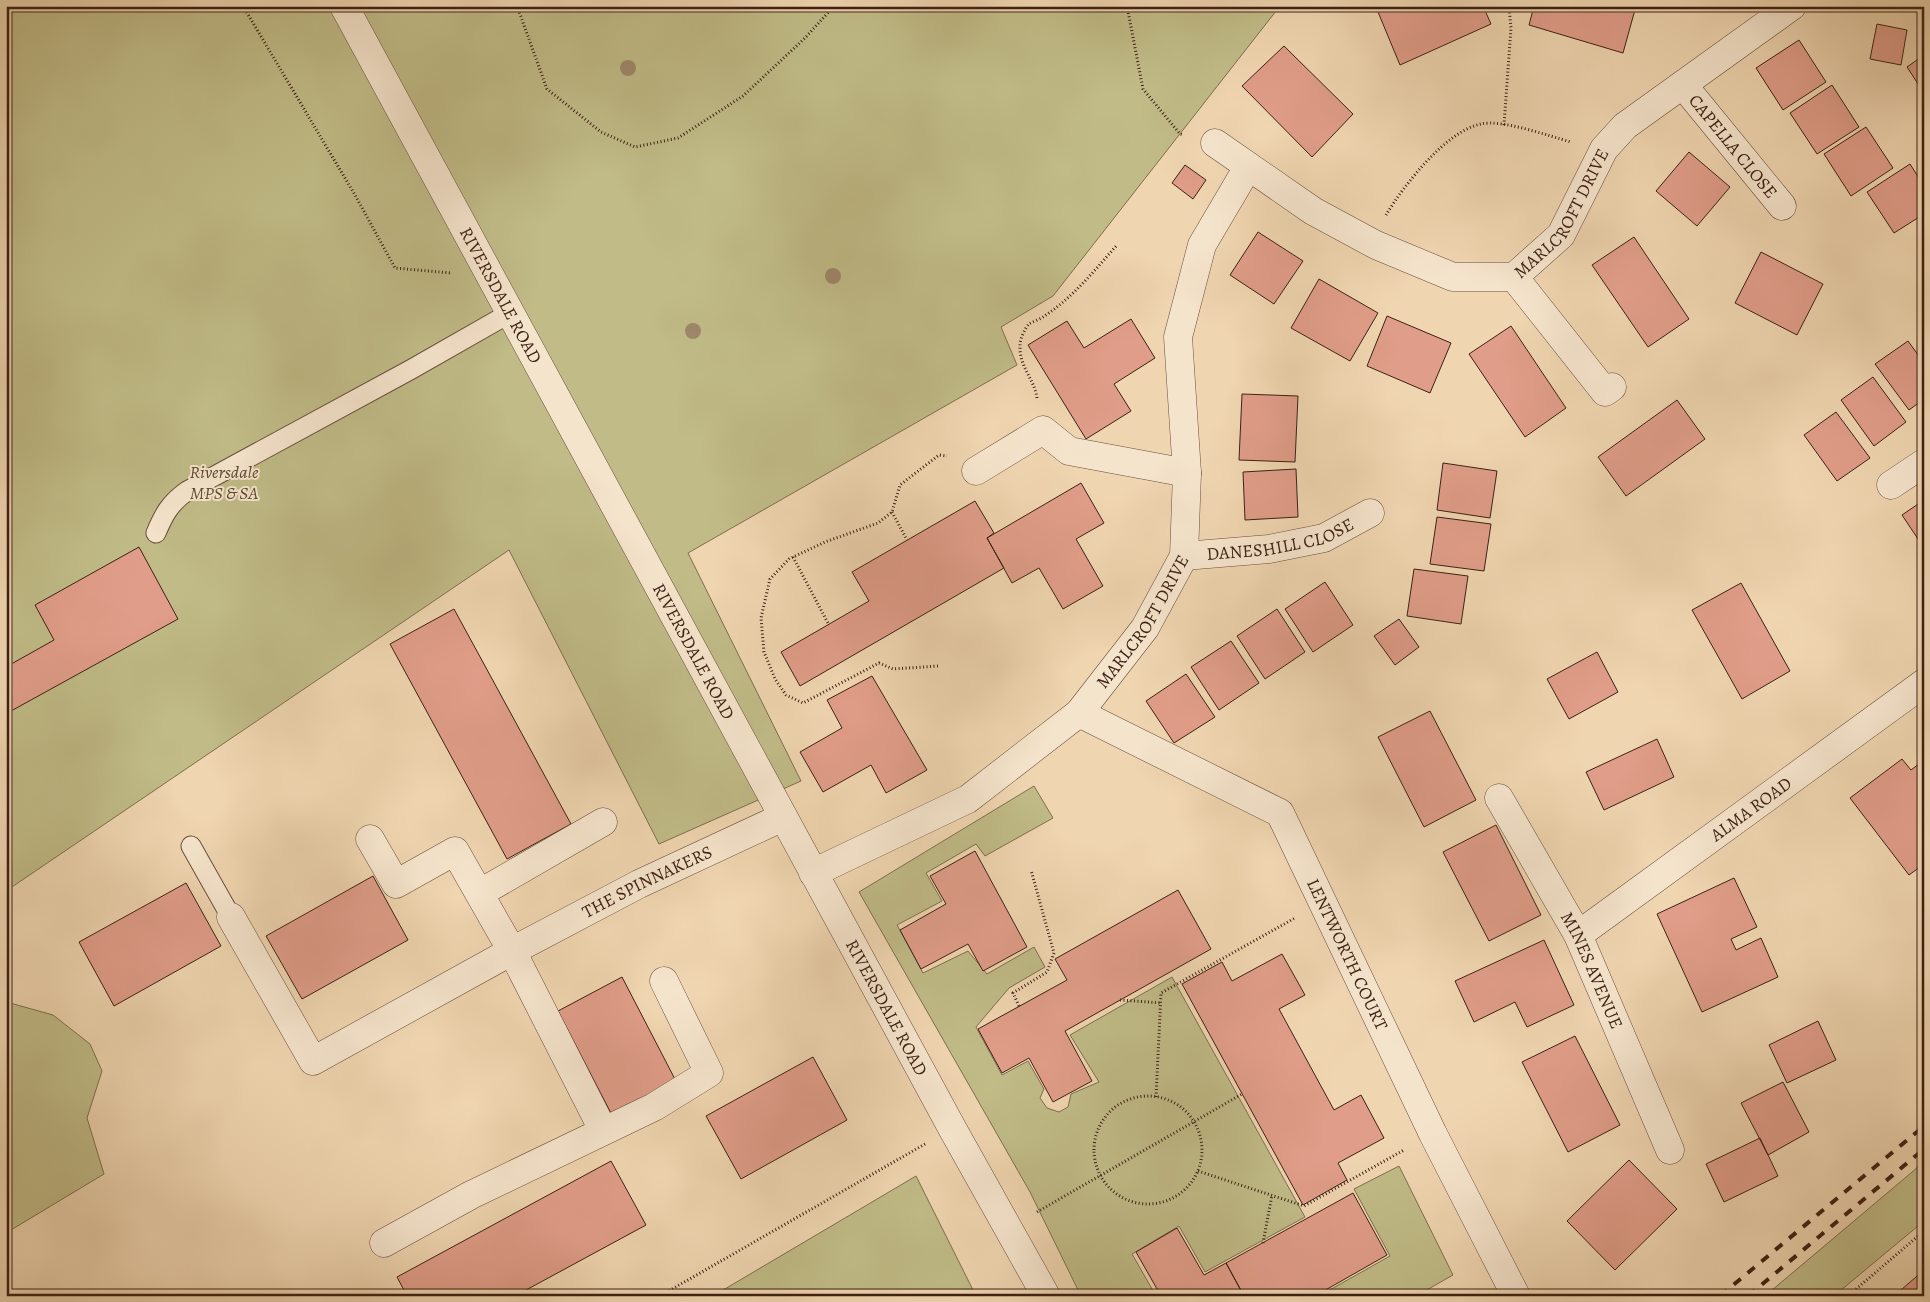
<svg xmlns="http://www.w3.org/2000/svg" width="1930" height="1302" viewBox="0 0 1930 1302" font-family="Alegreya,serif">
<rect width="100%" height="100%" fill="#efd5b0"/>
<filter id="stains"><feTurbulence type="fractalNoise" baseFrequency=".004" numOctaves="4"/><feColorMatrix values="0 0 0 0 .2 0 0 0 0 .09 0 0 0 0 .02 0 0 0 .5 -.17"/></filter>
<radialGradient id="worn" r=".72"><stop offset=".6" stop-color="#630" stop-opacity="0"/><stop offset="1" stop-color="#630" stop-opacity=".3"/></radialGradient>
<path fill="#c0bb87" stroke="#7e6e4e" d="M6,6H1280L1053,296L1001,327L1017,365L688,553L801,781L659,844L509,550L6,891Z
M1034,786L1053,818L985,856L976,844L926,873L942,901L897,925L923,973L968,951L987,974L1034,947L1045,967L1009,988L976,1027L1002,1075L1028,1061L1044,1089L1040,1098L1047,1108L1059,1112L1068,1107L1071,1094L1099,1082L1070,1035L1172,977L1305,1217L1205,1272L1179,1226L1132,1254L1156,1296H1081L1030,1192L859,892Z
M10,1003L53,1015L90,1044L102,1071L87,1118L104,1174L6,1233V1005Z
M1924,1162V1221L1834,1296H1765Z
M1399,1166L1453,1275L1416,1296H1319L1390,1256L1354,1189Z
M916,1176L976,1296H713Z"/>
<path fill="#e09d89" stroke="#3c2114" d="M1390,6H1483L1491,24L1400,65L1378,12Z
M1534,6H1636L1623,53L1529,25Z
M1877,24L1907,30L1901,65L1870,59Z
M1799,40L1826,82L1783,110L1756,68Z
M1284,46L1353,114L1312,157L1242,86Z
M1924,55V93L1907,67Z
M1832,85L1859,127L1817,154L1790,113Z
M1866,127L1893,168L1851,196L1824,154Z
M1689,152L1730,187L1697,226L1656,191Z
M1910,164L1924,186V214L1894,233L1867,192Z
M1185,165L1206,180L1193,199L1172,183Z
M1258,232L1303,261L1274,304L1230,275Z
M1634,237L1689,319L1648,347L1592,265Z
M1761,252L1823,284L1797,335L1735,303Z
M1319,279L1378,313L1350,361L1291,328Z
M1387,316L1451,343L1430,393L1367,366Z
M1131,319L1155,358L1114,384L1131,411L1086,439L1028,345L1067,321L1084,348Z
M1511,326L1566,408L1525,437L1469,354Z
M1908,341L1924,363V399L1909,410L1875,364Z
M1873,377L1906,422L1874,446L1841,400Z
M1242,394L1298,396L1295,462L1239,460Z
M1677,400L1705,439L1626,496L1598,457Z
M1836,412L1870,458L1837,481L1804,435Z
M1443,463L1497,471L1490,518L1437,510Z
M1296,469L1298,517L1245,520L1243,472Z
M1081,483L1104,523L1076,539L1103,586L1063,609L1039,568L1012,583L987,538Z
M1924,500V548L1902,515Z
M975,501L994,533L987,538L1004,568L800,686L781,652L869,601L852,572Z
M1437,517L1491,524L1484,571L1430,564Z
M139,547L178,619L11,711L6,704V667L54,640L35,605Z
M1414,569L1468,576L1461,624L1407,616Z
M1325,582L1353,625L1313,652L1285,609Z
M1741,583L1790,671L1742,699L1692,610Z
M454,609L571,824L507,859L390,644Z
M1277,609L1305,652L1265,679L1237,636Z
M1399,619L1419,647L1395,665L1374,636Z
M1231,641L1259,683L1219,710L1191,667Z
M1597,652L1618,692L1569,719L1547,679Z
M1186,674L1215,717L1174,743L1146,701Z
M872,676L927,770L886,793L871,765L823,792L800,752L842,728L827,700Z
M1430,711L1476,800L1424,827L1378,737Z
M1657,739L1674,777L1604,810L1586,772Z
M1902,759L1911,770L1924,760V800L1919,803L1924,809V864L1909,875L1850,798Z
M1496,825L1541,915L1489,941L1443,852Z
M975,851L1027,947L983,971L968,944L921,969L900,930L946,904L930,876Z
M373,876L408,940L302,999L266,936Z
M1734,878L1757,927L1731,939L1736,950L1761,938L1778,977L1702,1012L1657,914Z
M186,883L221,946L114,1006L79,942Z
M1178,890L1211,949L1065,1031L1092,1081L1053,1102L1029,1058L1002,1073L978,1029L1067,980L1055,959Z
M1544,940L1574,1005L1527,1027L1515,1002L1474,1022L1455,981Z
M1282,954L1305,995L1279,1009L1334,1110L1361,1095L1384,1138L1338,1163L1347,1180L1303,1205L1182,984L1222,962L1232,981Z
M622,977L678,1085L614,1119L558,1011Z
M1818,1021L1836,1060L1787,1083L1769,1045Z
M1575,1036L1620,1125L1568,1152L1522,1062Z
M813,1057L847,1120L741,1179L706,1116Z
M1783,1082L1809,1132L1768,1155L1741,1103Z
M1760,1138L1778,1176L1724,1202L1706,1164Z
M1629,1160L1677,1209L1615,1270L1567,1221Z
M611,1161L646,1225L515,1296H407L397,1277Z
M1353,1193L1387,1255L1315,1296H1244L1226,1263Z
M1177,1228L1204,1275L1226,1263L1244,1296H1161L1136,1252Z
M1924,1270V1296H1894Z"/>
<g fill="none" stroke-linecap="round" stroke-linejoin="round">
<defs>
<path id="service" d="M156,533C164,514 170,503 187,491L410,370L510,313
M191,846L231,917"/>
<g id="minor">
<path id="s1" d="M344,6L952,1128L1046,1296"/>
<path id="s2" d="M1683,85L1782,206"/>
<path id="s3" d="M1215,143L1313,211L1376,245L1453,277H1514L1561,235L1604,149L1625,126L1792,6"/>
<path d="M1514,277L1605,392L1612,387"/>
<path d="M976,471L1043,430L1069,451L1187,473"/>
<path d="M1891,485L1924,463"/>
<path id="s4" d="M1184,556L1269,549L1324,538L1370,513"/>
<path id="s5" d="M1079,713L1280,813L1433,1134L1516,1296"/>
<path id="s6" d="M1499,798L1578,935L1670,1150"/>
<path d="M370,839L396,884L455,851L512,951L603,1130"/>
<path id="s7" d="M813,873L968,799L1079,713L1145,628L1184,556L1187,473L1178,337L1202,245L1248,167"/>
<path d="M480,893L603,822"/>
<path id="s8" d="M231,917L313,1061L512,951L639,884L783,817"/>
<path id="s9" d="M1578,935L1924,683"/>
<path d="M384,1243L471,1195L654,1107L709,1073L664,981"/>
</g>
</defs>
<use href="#service" stroke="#694e3b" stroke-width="21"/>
<use href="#minor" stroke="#694e3b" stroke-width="29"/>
<path stroke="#3c2114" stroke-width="3" stroke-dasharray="1 2.5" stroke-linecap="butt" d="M243,6L355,195L395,268L451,273
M517,6L547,89L601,132L635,147L678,138L743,96L805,38L834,6
M1127,6L1143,89L1180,134L1184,135
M1504,125L1511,28L1509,6
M1386,215C1404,185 1446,131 1481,124C1502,119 1549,136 1571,142
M1037,398C1034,378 1019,367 1020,345C1020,339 1025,328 1029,324C1034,321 1041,319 1046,315C1073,297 1095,270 1117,245
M892,512L907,540
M793,557L829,625
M938,666L893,669L879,663L803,703L786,695L775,679L764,652L761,618L770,579L789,559L825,542L878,523L892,512L900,485L939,455L947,456
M1120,1000L1161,1003
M1019,1006L1013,993L1047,972L1054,953L1031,870
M1094 1150a54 54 0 1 1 108 0a54 54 0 1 1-108 0Z
M1156,1097L1161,993L1295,918
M1198,1171L1304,1206L1404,1150
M1037,1212L1242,1094
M1263,1243L1272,1195
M660,1296L925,1144
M1848,1296L1924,1231"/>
<use href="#service" stroke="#f5e4cc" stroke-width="19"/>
<use href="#minor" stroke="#f5e4cc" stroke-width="28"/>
<path stroke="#3c2114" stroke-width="4" stroke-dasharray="9 9" stroke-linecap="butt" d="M1720,1296L1924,1126
M1748,1296L1924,1149"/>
</g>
<g fill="#9f876a">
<circle cx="628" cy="68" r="8"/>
<circle cx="833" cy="276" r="8"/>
<circle cx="693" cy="331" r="8"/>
</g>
<g text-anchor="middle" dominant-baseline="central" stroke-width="4" stroke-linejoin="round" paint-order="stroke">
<g font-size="18" fill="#3c2114" stroke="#f5e4cc">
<text stroke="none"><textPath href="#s2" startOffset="79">CAPELLA CLOSE</textPath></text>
<text stroke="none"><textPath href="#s3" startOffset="416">MARLCROFT DRIVE</textPath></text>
<text stroke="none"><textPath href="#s1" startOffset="329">RIVERSDALE ROAD</textPath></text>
<text stroke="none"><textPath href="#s4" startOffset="98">DANESHILL CLOSE</textPath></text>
<text stroke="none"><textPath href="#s7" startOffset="424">MARLCROFT DRIVE</textPath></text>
<text stroke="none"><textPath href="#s1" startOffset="734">RIVERSDALE ROAD</textPath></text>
<text stroke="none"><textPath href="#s9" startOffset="214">ALMA ROAD</textPath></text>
<text stroke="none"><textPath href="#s8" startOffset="545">THE SPINNAKERS</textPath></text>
<text stroke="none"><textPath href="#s5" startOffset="381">LENTWORTH COURT</textPath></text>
<text stroke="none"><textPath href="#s6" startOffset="196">MINES AVENUE</textPath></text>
<text stroke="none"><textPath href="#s1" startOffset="1139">RIVERSDALE ROAD</textPath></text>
</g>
<g font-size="18" font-style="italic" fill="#5d4831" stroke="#f5e4cc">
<text x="224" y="472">Riversdale<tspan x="224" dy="21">MPS &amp; SA</tspan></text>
</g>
</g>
<rect width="1930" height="1302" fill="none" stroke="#efd5b0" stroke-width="25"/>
<rect x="8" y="8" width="1915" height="1287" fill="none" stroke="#3c2114" stroke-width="2.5"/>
<rect x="12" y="12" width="1905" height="1277" fill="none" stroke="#3c2114"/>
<rect width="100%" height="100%" filter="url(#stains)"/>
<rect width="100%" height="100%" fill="url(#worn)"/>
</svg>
